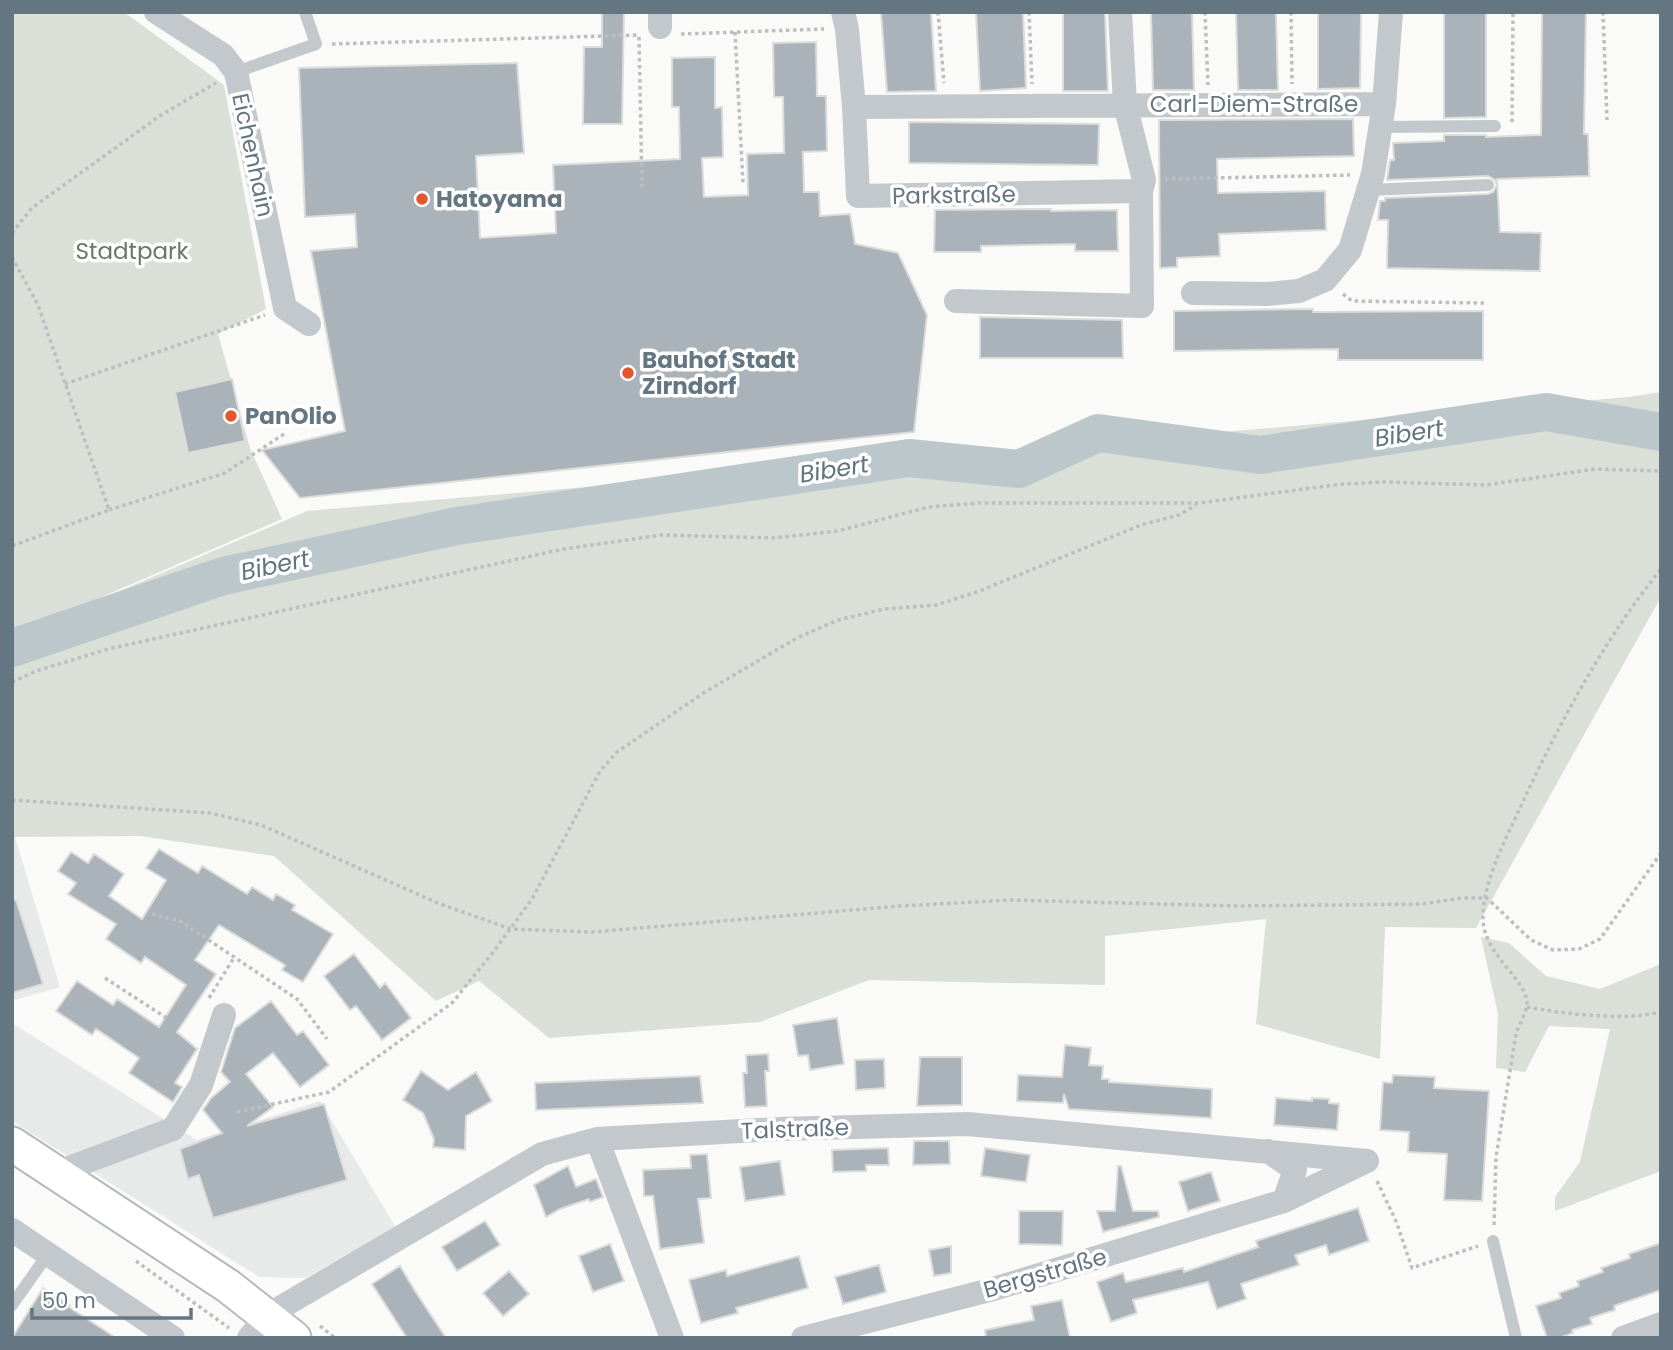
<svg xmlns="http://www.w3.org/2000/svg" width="1673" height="1350" viewBox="0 0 1673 1350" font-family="Poppins,sans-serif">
<rect width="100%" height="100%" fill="#fafaf8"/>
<path fill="#e8e9e9" d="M12,837H15L60,987L12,1001Z
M12,1023L197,1140L320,1101L396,1228L305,1278L259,1277L12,1121Z"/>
<path fill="#dadfd7" d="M12,12H124L224,85L266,309L218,334L250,448L282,519L12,636Z
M1661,392V597L1476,928L1385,927L1380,1059L1256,1024L1266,919L1105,936V985L869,980L760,1022L549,1038L479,981L436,1001L274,856L140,836L12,837V637L307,511L1629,397Z
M1481,937L1509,943L1546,976L1600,989L1661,964V1171L1555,1211V1197L1580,1162L1610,1029L1549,1026L1525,1072L1496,1068L1498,1014Z"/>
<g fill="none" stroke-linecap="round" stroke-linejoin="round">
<path stroke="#bbc7cb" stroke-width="38" d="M12,648L223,576L457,526L909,458L1019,469L1098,433L1260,455L1546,412L1661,432"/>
</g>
<path fill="#aab3b9" stroke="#dcdcda" stroke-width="2" d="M602,12H624L622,124H583L584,47H602Z
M881,12H931L936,91L887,92Z
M976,12H1023L1026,88L980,91Z
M1063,12H1105L1108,91H1063Z
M1151,12H1192L1194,90H1153Z
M1236,12H1276L1278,90H1238Z
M1318,12H1361L1360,88L1318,89Z
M1444,12H1486V117L1444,118Z
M1542,12H1586L1584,134H1588L1589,176L1497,179L1500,232L1541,233L1540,271L1387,268L1388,220H1378L1380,201H1385V198L1488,194L1493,192L1497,185L1495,180L1488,176L1387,180L1390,160H1394L1393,143L1444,141V135H1486V137L1541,135Z
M816,42L817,96H826L827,151L803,152L804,192H819L820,216L850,214L855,244L898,253L927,315L914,432L300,498L262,450L345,431L311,251L357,247L355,214L305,217L299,68L517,63L524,153L476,156L480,238L556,233L553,165L680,159L679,107H672V58L715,57V108L722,107L723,157L702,158L704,197L748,195L747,154L784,153L783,97H774L773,43Z
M1353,119L1354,156L1217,159L1218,193L1325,191L1326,230L1219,234L1220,256L1177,258V267L1160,268L1159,120Z
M909,122L1099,124L1098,165L909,163Z
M1051,209V211L1117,210L1118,251H1075V244L981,246V252H934L935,210Z
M1313,309V312L1483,311V360H1338V349L1174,351V311Z
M980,317L1122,320L1123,358H980Z
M232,379L245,441L188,453L175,392Z
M159,849L198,873L202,866L247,894L252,887L273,900L276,894L295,905L292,910L333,934L303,982L282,970L285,965L219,925L195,960L216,974L177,1032L197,1049L175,1083L182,1087L173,1102L129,1073L139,1058L96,1029L92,1035L56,1011L77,981L113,1005L117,999L159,1027L186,985L145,957L141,963L106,939L116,924L68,894L76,883L58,871L71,852L88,863L94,854L124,874L109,896L142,919L166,880L146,868Z
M12,900H16L43,984L12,993Z
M354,954L380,988L385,983L411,1018L382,1040L356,1006L350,1010L324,976Z
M271,1001L297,1035L303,1031L329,1065L300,1087L273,1053L246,1074L273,1107L247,1126L324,1104L347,1180L213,1218L199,1175L188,1179L180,1149L222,1133L203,1110L211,1098L230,1082L221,1072L235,1028Z
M837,1018L844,1064L810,1070L808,1055L798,1056L793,1025Z
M1065,1045L1091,1048L1089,1065L1103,1066L1102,1079H1109V1082L1212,1089L1211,1118L1069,1109L1064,1094L1063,1103L1017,1101L1018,1075L1062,1077Z
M768,1054L769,1071H765L767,1106L745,1107L743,1073H747L746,1055Z
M920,1057H962V1105L917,1106Z
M884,1059L885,1088L856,1090L855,1060Z
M421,1071L448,1090L476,1072L492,1101L466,1116L465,1150L433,1147L434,1139L423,1113L403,1100Z
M1393,1075L1435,1077L1434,1088L1489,1091L1482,1201L1444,1200L1447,1154L1408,1152L1409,1132L1380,1130L1383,1082L1392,1083Z
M700,1076L703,1103L536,1110L535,1083Z
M1276,1098L1312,1101V1098L1329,1099V1103L1339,1104L1337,1130L1274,1125Z
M914,1141H949L950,1164L913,1165Z
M888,1148L889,1165H866V1171L833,1172L832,1150Z
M985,1148L1030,1155L1026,1182L981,1176Z
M707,1154L711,1198L698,1199L704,1243L660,1249L653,1196H644L643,1170L691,1168L690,1155Z
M780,1161L785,1195L745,1201L740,1167Z
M568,1166L576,1187L596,1179L603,1197L590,1202L589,1199L560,1209L546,1217L534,1185Z
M1118,1166H1121L1133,1211H1158L1159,1217L1103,1232L1097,1211H1115Z
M1211,1172L1220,1201L1188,1211L1179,1182Z
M1358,1208L1369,1241L1329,1255L1326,1245L1295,1255L1299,1265L1241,1284L1246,1299L1217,1309L1208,1282L1133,1300L1137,1313L1111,1322L1097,1282L1123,1273L1126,1282L1183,1268L1184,1272L1258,1247L1256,1241Z
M1019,1211H1063L1062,1245L1019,1244Z
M485,1221L500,1245L457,1271L442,1247Z
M1661,1243V1290L1614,1306L1615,1310L1590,1318L1592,1324L1572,1330L1573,1333L1559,1338H1547L1536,1306L1561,1298L1559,1293L1579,1286L1577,1281L1603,1272L1601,1268L1630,1258L1629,1254Z
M610,1244L624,1281L593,1292L579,1256Z
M951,1246V1273L934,1276L929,1250Z
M799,1256L808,1288L736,1308L738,1313L701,1323L689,1280L726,1270L727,1276Z
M879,1265L886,1292L843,1304L835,1277Z
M400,1266L415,1291L446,1338H407L372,1284Z
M509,1271L529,1294L503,1316L483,1293Z
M43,1288L70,1305L69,1307L116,1338H12Z
M1062,1300L1070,1338H986L985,1330L1034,1320L1031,1306Z"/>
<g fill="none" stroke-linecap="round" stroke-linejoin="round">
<defs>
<path id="secondary" d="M12,1144L228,1286L294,1338"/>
</defs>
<use href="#secondary" stroke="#b3babf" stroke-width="37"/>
<path stroke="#bbbfc2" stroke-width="3.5" stroke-dasharray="3.5 3.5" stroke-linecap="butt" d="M938,12L944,83
M1029,12L1032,84
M1205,12L1208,85
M1291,12L1292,84
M1603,12L1607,120
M735,32L743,183
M681,34L824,29
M639,37L642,188
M332,44L639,35
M1512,122L1513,12
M1165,179L1350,175
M12,233L32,208L161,115L216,83
M12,257L38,305L109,510L12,546
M1343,294L1352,301L1484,303
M65,384L265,315
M109,510L225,473L284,434
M12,682L36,671L108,649L564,549L662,535L773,538L838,531L928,507L979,503H1199L1342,484L1383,482L1486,485L1595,469L1661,471
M12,800L210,813L261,825L440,904L511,929L592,932L900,906L1011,900L1235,906L1422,904L1463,898H1487L1531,940L1553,950L1579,949L1600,939L1661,853
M152,914L180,921L297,999L327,1039
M105,978L168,1019
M209,998L235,956
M1527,1007C1565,1014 1624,1021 1661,1012
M237,1112L329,1092L452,1003L494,951L532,899L600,771L617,752L705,692L797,638L838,620L885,609L936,605L977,592L1141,525L1179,515L1196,505
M1377,1181L1396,1221L1412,1268L1478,1246
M1494,1225L1496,1157L1516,1034C1519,1025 1526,1013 1527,1005C1529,981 1482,954 1483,917C1483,886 1501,848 1514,821C1553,735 1601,643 1661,569
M136,1261L229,1328
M320,1326L335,1338"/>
<path stroke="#c3c8cc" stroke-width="12" d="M236,72L316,44L305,12
M1381,127L1495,126
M1368,190L1488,185
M1493,1241L1516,1338
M12,1305L48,1254"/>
<path stroke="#c3c8cc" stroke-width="24" d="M156,12L223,55L236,72L285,308L309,324
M660,12V27
M843,12L847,29L854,107L858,196L1141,191
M854,107L1384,104
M1193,293L1267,294L1299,291L1325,280L1350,250L1373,174L1384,104L1391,12
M956,301L1142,306L1141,191L1144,180L1125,104L1120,12
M597,1139L672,1338
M1268,1151L1295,1170L1284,1201
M56,1173L173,1129L201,1085L224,1015
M12,1230L173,1338
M249,1338L268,1315L542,1154L597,1139L779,1129L967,1124L1367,1161
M803,1338L990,1290L1284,1201L1367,1161
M1623,1338L1661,1324"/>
<use href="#secondary" stroke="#fff" stroke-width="33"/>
</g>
<g fill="#e4572e" stroke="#fff" stroke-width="2.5">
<circle cx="422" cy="199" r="7"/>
<circle cx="628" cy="373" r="7"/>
<circle cx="231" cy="416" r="7"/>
</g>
<g text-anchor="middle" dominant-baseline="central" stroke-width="7" stroke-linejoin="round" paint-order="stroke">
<g font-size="23" fill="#657683" stroke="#fff">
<text x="1254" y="104">Carl-Diem-Straße</text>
<text transform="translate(253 155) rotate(78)">Eichenhain</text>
<text transform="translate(954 195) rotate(-1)">Parkstraße</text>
<text transform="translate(795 1129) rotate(-2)">Talstraße</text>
<text transform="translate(1045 1273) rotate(-16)">Bergstraße</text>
</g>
<g font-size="23" font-weight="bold" fill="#657683" stroke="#fff" text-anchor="start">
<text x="436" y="199">Hatoyama</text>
<text x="642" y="360">Bauhof Stadt<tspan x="642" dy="26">Zirndorf</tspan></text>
<text x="245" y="416">PanOlio</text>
</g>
<g font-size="23" fill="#687a64" stroke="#fff">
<text x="132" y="251">Stadtpark</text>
</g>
<g font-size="24" font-style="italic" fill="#60757c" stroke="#fff">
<text transform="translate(1409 433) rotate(-9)">Bibert</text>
<text transform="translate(834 469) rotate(-9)">Bibert</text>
<text transform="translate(275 565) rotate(-12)">Bibert</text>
</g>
</g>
<rect width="1673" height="1350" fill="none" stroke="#657683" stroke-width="28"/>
<path d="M32 1308v10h159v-10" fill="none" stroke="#657683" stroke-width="3.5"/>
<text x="42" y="1308" font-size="21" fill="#657683" stroke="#ffffff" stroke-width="5" paint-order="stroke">50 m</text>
</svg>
